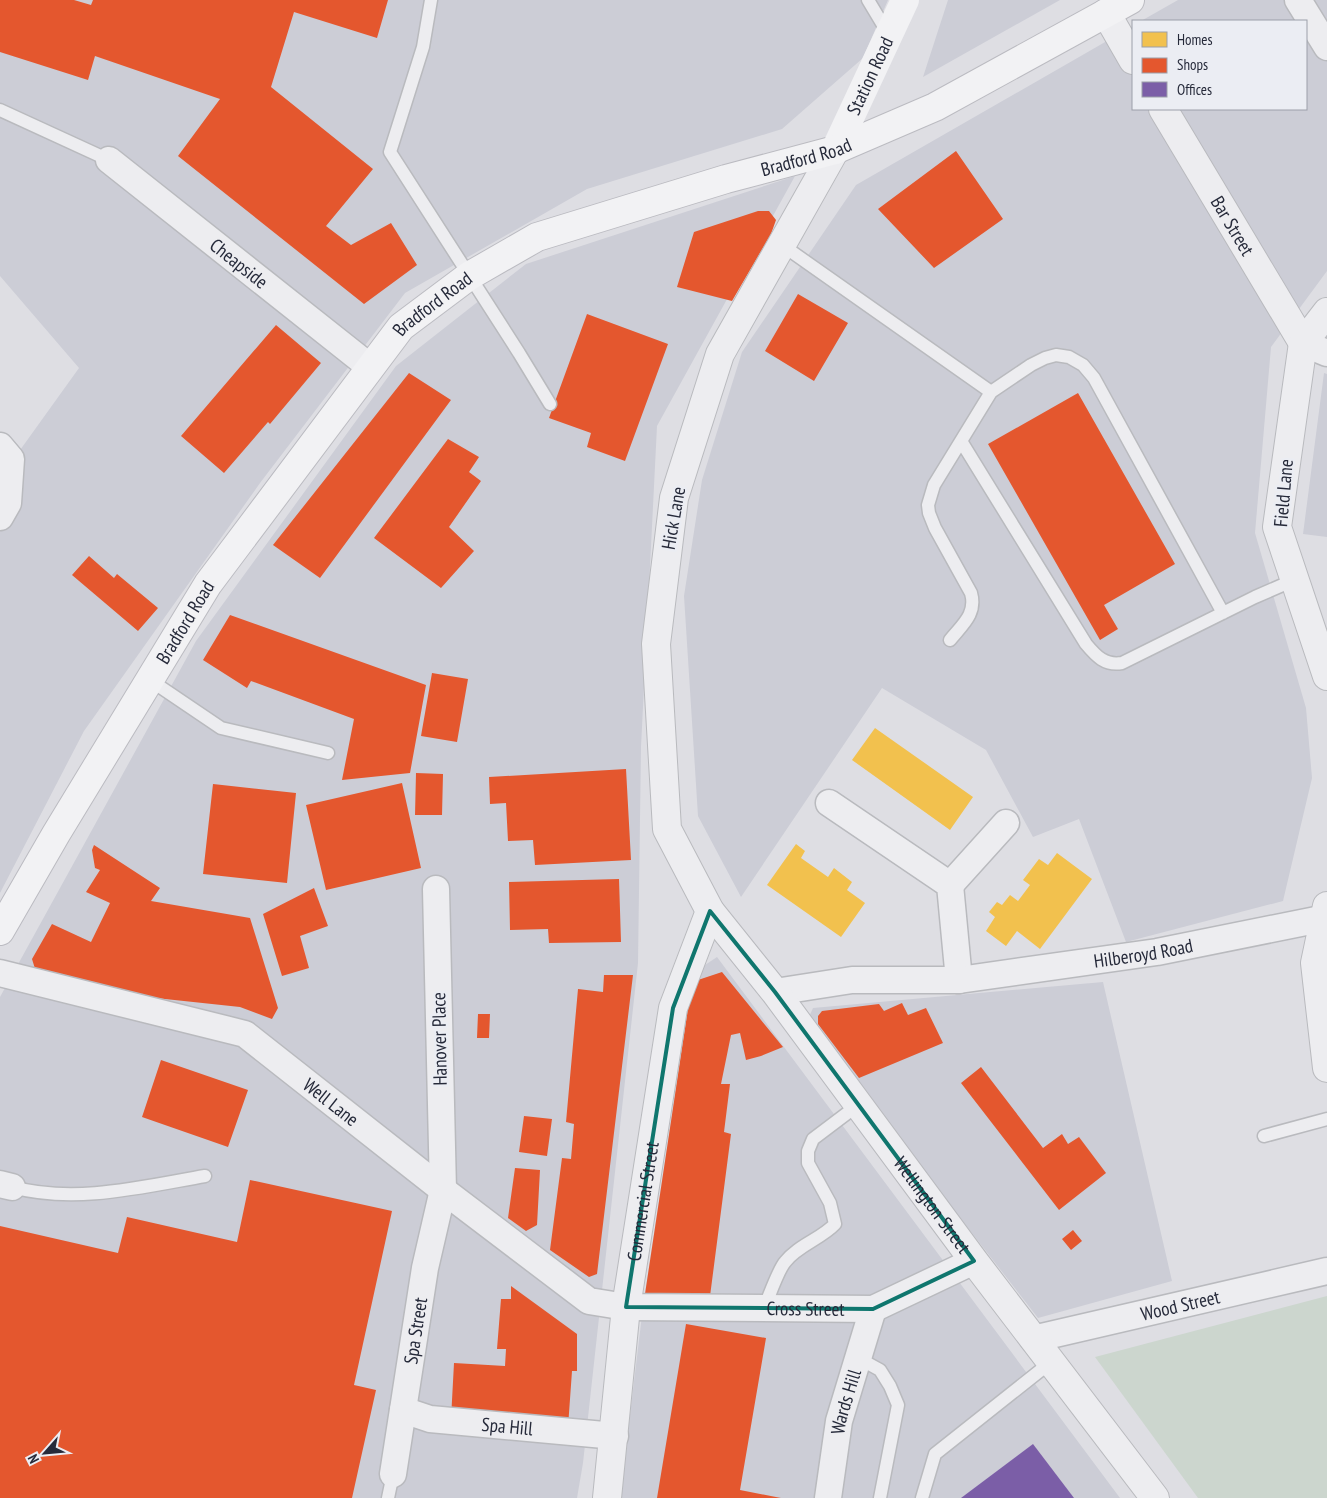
<svg xmlns="http://www.w3.org/2000/svg" width="1327" height="1498" viewBox="0 0 1327 1498" font-family="'PT Sans Narrow',sans-serif">
<rect width="100%" height="100%" fill="#dedee3"/>
<path fill="#cccdd6" d="M0,0H888L863,58L782,129L587,189L405,293L260,483L84,731L0,893V478L79,368L0,276Z
M948,0H1060L923,77Z
M1178,0H1327V271L1271,347L1255,533L1306,708L1312,778L1283,901L1126,942L1079,819L1033,837L986,750L882,688L741,897L698,816L684,596L702,480L742,352L856,185L1133,26V109H1306V21H1141Z
M795,176L657,426L641,747L638,963L583,1463L577,1498H0V997L196,641L396,366L526,264Z
M1324,373L1327,374V537L1303,534Z
M717,957L1120,1498H620L643,1307L693,973Z
M1103,982L1172,1281L1038,1318L856,1084L808,1019L813,1008Z"/>
<path fill="#ccd6ce" d="M1327,1296V1498H1198L1095,1357Z"/>
<path fill="#f2c14e" d="M875,728L973,797L950,830L852,760Z
M796,844L805,851L801,858L828,877L834,868L852,882L847,890L865,903L841,937L767,885Z
M1057,853L1092,879L1040,949L1017,931L1006,946L986,931L995,917L989,912L997,902L1002,905L1010,895L1018,901L1030,885L1023,880L1039,859L1048,865Z"/>
<path fill="#e4572e" d="M0,0H74L91,5L93,0H388L377,38L294,12L271,87L373,169L326,226L351,245L391,223L417,265L364,304L178,156L220,99L95,56L88,80L0,52Z
M956,151L1003,219L934,268L878,209Z
M758,211H769L776,220L771,234L732,301L677,287L694,232Z
M798,294L848,323L814,381L765,351Z
M587,314L668,344L625,461L587,447L591,433L549,418Z
M276,325L321,363L270,424L268,422L224,473L181,436Z
M409,373L451,400L320,578L273,545Z
M1078,393L1175,564L1104,605L1118,629L1100,640L988,444Z
M448,439L479,457L469,472L481,481L449,527L474,551L441,588L374,538Z
M89,556L114,578L117,574L158,608L138,631L72,575Z
M230,615L426,685L410,773L342,780L354,719L251,681L247,688L203,660Z
M432,673L468,679L457,742L421,736Z
M626,769L631,860L535,865L533,840L508,841L506,803L490,804L489,777Z
M416,773L443,774L442,815H415Z
M402,783L421,868L326,890L306,805Z
M213,784L296,793L287,883L203,874Z
M94,845L160,888L151,901L250,918L278,1008L272,1019L240,1007L109,993L36,972L32,959L52,924L91,942L110,903L86,892L100,870L95,868L92,850Z
M619,879L621,942L549,943L548,929L510,930L509,882Z
M314,888L328,926L300,936L309,968L282,976L263,914Z
M722,972L783,1047L761,1056L746,1060L740,1033L731,1035L721,1084H730L724,1132L731,1134L709,1304H654L645,1294L692,982Z
M604,975H633L597,1274L589,1277L550,1250L562,1158L571,1159L574,1124L566,1122L578,989L603,992Z
M902,1003L908,1015L926,1008L943,1043L859,1078L818,1024V1016L822,1011L879,1004L884,1011Z
M478,1014H490L489,1038H477Z
M161,1060L248,1090L228,1147L142,1117Z
M981,1067L1043,1148L1062,1134L1068,1144L1079,1137L1106,1173L1059,1210L961,1083Z
M524,1116L552,1119L547,1156L519,1152Z
M515,1168L540,1170L537,1225L526,1231L508,1218Z
M250,1180L392,1211L354,1385L376,1390L352,1498H0V1226L118,1253L127,1217L237,1242Z
M1073,1230L1082,1241L1071,1250L1062,1239Z
M511,1286L577,1334V1371H572L568,1427L451,1419L454,1363L505,1366L506,1349H497L501,1299H511Z
M686,1324L766,1338L740,1490L781,1498H657Z"/>
<path fill="#7b5ea7" d="M1033,1444L1074,1498H961Z"/>
<g fill="none" stroke-linecap="round" stroke-linejoin="round">
<defs>
<path id="service" d="M431,0L423,47L390,152L519,353L550,404
M868,0L889,35
M0,110L109,160
M782,245L991,392L1031,365L1045,358L1056,355L1069,357L1083,365L1094,378L1223,613
M961,441L1086,644C1096,656 1105,666 1122,663L1255,597L1294,580
M950,640C962,625 977,614 971,593L935,528L929,513L928,505L934,485L991,392
M150,680L221,728L328,753
M1264,1136L1327,1119
M12,1187C75,1204 142,1187 205,1176
M764,1308C769,1297 778,1270 785,1262C798,1245 821,1239 835,1224L830,1203L808,1163V1151L813,1139L858,1105
M858,1358L880,1370L890,1386L898,1405L880,1498
M388,1498L393,1474
M922,1498L935,1454L1051,1362"/>
<g id="minor">
<path d="M1298,0L1327,47"/>
<path id="s1" d="M109,160L370,367"/>
<path d="M1303,343L1327,353"/>
<path d="M0,446L11,459L8,503L0,517"/>
<path d="M829,803L950,885L959,980"/>
<path d="M950,885L1006,823"/>
<path id="s2" d="M0,973L245,1034L443,1190L589,1301L626,1307L873,1309L974,1261"/>
<path id="s3" d="M775,992L852,980H959L1157,952L1326,918"/>
<path d="M0,1184L12,1187"/>
<path id="s4" d="M1033,1339L1327,1271"/>
<path id="s5" d="M403,1410L430,1419L615,1436"/>
<path id="s6" d="M393,1474L425,1268L443,1190L436,889"/>
<path id="s7" d="M828,1498L839,1421L873,1309"/>
</g>
<g id="tertiary">
<path d="M1106,13L1133,60"/>
<path id="s8" d="M1163,109L1303,343"/>
<path id="s9" d="M835,150L720,354L674,498L656,644L667,829L710,911L775,992L974,1261L1155,1498"/>
<path d="M1327,312L1303,343L1277,527L1327,676"/>
<path d="M1327,906L1315,963L1327,1068"/>
<path id="s10" d="M607,1498L626,1307L673,1008L710,911"/>
</g>
<g id="primary">
<path id="s12" d="M0,931L56,834L208,584L401,327L469,276L537,237L726,179L835,150L935,107L1130,0"/>
</g>
</defs>
<use href="#service" stroke="#b9babe" stroke-width="15"/>
<use href="#minor" stroke="#b9babe" stroke-width="29"/>
<use href="#tertiary" stroke="#b9babe" stroke-width="30"/>
<use href="#primary" stroke="#bbbbc1" stroke-width="30"/>
<use href="#service" stroke="#ededf0" stroke-width="12"/>
<use href="#minor" stroke="#ededf0" stroke-width="26"/>
<use href="#tertiary" stroke="#ededf0" stroke-width="28"/>
<path stroke="#f2f2f4" stroke-width="28" id="s11" d="M835,150L905,0"/>
<use href="#primary" stroke="#f2f2f4" stroke-width="28"/>
</g>
<path fill="none" stroke="#0f766e" stroke-width="4" stroke-linejoin="round" d="M710,911L775,992L974,1261L873,1309L626,1307L673,1008Z"/>
<g text-anchor="middle" dominant-baseline="central" stroke-width="5" stroke-linejoin="round" paint-order="stroke">
<g font-size="19" fill="#262a3a" stroke="#ebedf3">
<text stroke="none"><textPath href="#s11" startOffset="82">Station Road</textPath></text>
<text stroke="none"><textPath href="#s12" startOffset="1170">Bradford Road</textPath></text>
<text stroke="none"><textPath href="#s8" startOffset="136">Bar Street</textPath></text>
<text stroke="none"><textPath href="#s1" startOffset="166">Cheapside</textPath></text>
<text stroke="none"><textPath href="#s12" startOffset="765">Bradford Road</textPath></text>
<text transform="translate(1283 493) rotate(-85)">Field Lane</text>
<text transform="translate(673 518) rotate(-80)">Hick Lane</text>
<text stroke="none"><textPath href="#s12" startOffset="360">Bradford Road</textPath></text>
<text stroke="none"><textPath href="#s3" startOffset="371">Hilberoyd Road</textPath></text>
<text transform="translate(439 1039) rotate(-91)">Hanover Place</text>
<text stroke="none"><textPath href="#s2" startOffset="362">Well Lane</textPath></text>
<text stroke="none"><textPath href="#s10" startOffset="299">Commercial Street</textPath></text>
<text stroke="none"><textPath href="#s9" startOffset="1179">Wellington Street</textPath></text>
<text stroke="none"><textPath href="#s4" startOffset="151">Wood Street</textPath></text>
<text stroke="none"><textPath href="#s2" startOffset="905">Cross Street</textPath></text>
<text stroke="none"><textPath href="#s6" startOffset="145">Spa Street</textPath></text>
<text stroke="none"><textPath href="#s7" startOffset="98">Wards Hill</textPath></text>
<text stroke="none"><textPath href="#s5" startOffset="106">Spa Hill</textPath></text>
</g>
</g>
<rect x="1132" y="20" width="175" height="90" fill="#ebedf3" stroke="#9c9fa9"/>
<rect x="1142" y="32" width="25" height="15" fill="#f2c14e" stroke="#9c9fa9"/>
<text x="1177" y="45" font-size="15" fill="#262a3a">Homes</text>
<rect x="1142" y="58" width="25" height="15" fill="#e4572e" stroke="#9c9fa9"/>
<text x="1177" y="70" font-size="15" fill="#262a3a">Shops</text>
<rect x="1142" y="82" width="25" height="15" fill="#7b5ea7" stroke="#9c9fa9"/>
<text x="1177" y="95" font-size="15" fill="#262a3a">Offices</text>
<g transform="translate(45 1453) rotate(243)" stroke="#ebedf3" stroke-width="4" paint-order="stroke">
<path d="M0-4L9 19L0 12L-9 19Z" fill="#262a3a"/>
<text y="-8" font-size="14" font-weight="bold" text-anchor="middle" fill="#262a3a">N</text>
</g>
</svg>
